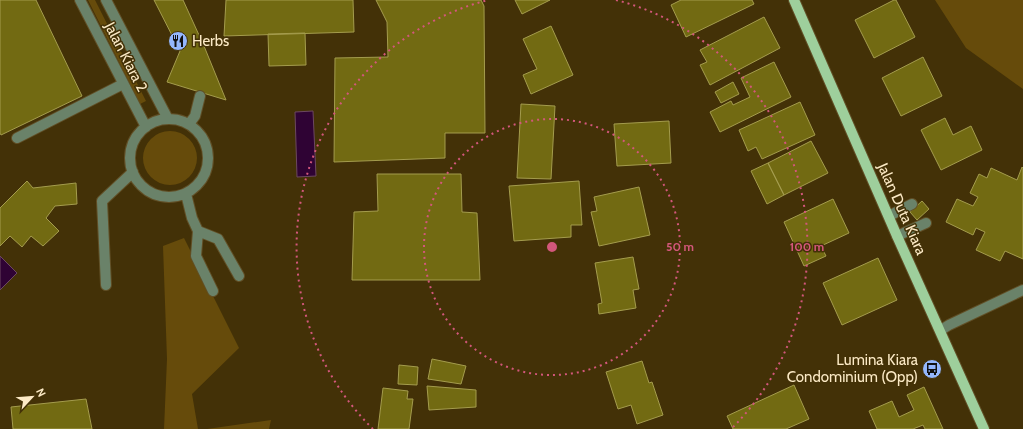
<svg xmlns="http://www.w3.org/2000/svg" width="1023" height="429" viewBox="0 0 1023 429" font-family="Cabin,sans-serif">
<rect width="100%" height="100%" fill="#433107"/>
<path fill="#664b0b" d="M88,0H95L146,101L140,104Z
M935,0H1023V89L966,48Z
M143 158a27 27 0 1 1 54 0a27 27 0 1 1-54 0Z
M184,238L239,348L192,394L198,429H164L167,359L163,246Z
M271,420L269,429H207Z"/>
<path fill="#2f0334" stroke="#6c4860" d="M313,111L316,176L297,177L295,112Z
M0,256L17,273L0,290Z"/>
<path fill="#726a12" stroke="#a49c4d" d="M0,0H36L82,96L1,135L0,133Z
M154,0H183L204,46L226,100L167,82L180,51Z
M226,0H353L354,32L224,36Z
M376,0H481L484,6L485,133H445V158L334,162L335,58L388,57L387,22Z
M515,0H550L522,14Z
M681,0H752L754,4L686,37L671,5Z
M894,0H896L915,37L874,58L855,20Z
M764,17L780,48L710,85L700,65L707,62L700,50Z
M551,26L573,75L531,94L523,75L537,69L523,39Z
M305,33L306,65L269,66L268,34Z
M923,57L942,96L901,116L882,78Z
M774,62L791,97L720,132L710,112L731,101L733,105L750,97L741,78Z
M733,82L739,94L721,103L715,92Z
M800,102L815,135L762,159L756,147L748,151L739,130Z
M521,104L555,106L551,179L517,178Z
M945,118L953,135L971,126L982,150L941,170L921,130Z
M669,121L671,163L617,166L614,124Z
M811,141L828,173L784,195L768,163Z
M768,163L784,195L767,204L751,171Z
M1022,167L1023,168V259L1005,251L1000,261L976,250L985,232L976,228L973,235L946,222L957,199L973,206L978,197L970,193L979,174L987,178L991,168L1017,180Z
M377,174H461L462,212L477,213L480,280H352L354,212L378,211Z
M27,181L33,188L76,183L77,204L55,206L46,218L59,231L43,246L31,236L22,247L10,236L0,246V208Z
M579,181L582,225H571V237L514,241L509,186Z
M639,187L650,235L599,246L591,212L597,211L594,197Z
M833,199L849,233L821,246L826,256L804,266L784,222Z
M922,201L929,209L917,220L910,212Z
M633,257L639,289L633,290L636,308L599,314L598,304L602,303L595,263Z
M878,258L897,300L842,325L823,283Z
M432,359L466,366L461,384L428,379Z
M642,361L649,383L652,382L663,415L637,424L631,405L618,409L606,372Z
M399,365L418,367L417,385L398,384Z
M794,385L809,419L786,429H733L727,416Z
M427,386L476,390V407L429,410Z
M924,387L943,429H925L923,425L913,429H877L869,411L892,401L899,417L914,410L907,395Z
M383,388L408,391L407,399H413L409,429H378Z
M86,399L92,429H13L11,407Z"/>
<g fill="none" stroke-linecap="round" stroke-linejoin="round">
<defs>
<path id="minor" d="M80,0L146,127
M106,0L168,119
M130 158a39 39 0 1 1 78 0a39 39 0 1 1-78 0Z
M189,124L195,116L200,96
M17,138L123,84
M186,194L192,218L198,231
M889,216L912,204
M897,236L926,223
M106,285L102,201L133,172
M213,291L196,256L198,231L218,239L239,276
M941,330L949,325L1023,290"/>
<path id="major" d="M794,0L897,236L984,429"/>
</defs>
<use href="#minor" stroke="#614f26" stroke-width="12"/>
<use href="#major" stroke="#614f26" stroke-width="12"/>
<use href="#minor" stroke="#6a8269" stroke-width="10"/>
<use href="#major" stroke="#9ecf9c" stroke-width="10"/>
</g>
<g fill="none" stroke="#d3577b" stroke-width="2" stroke-dasharray="2 4">
<circle cx="552" cy="247" r="128"/>
<path d="M373 429A255 255 0 0 1 488 0M616 0A255 255 0 0 1 731 429"/>
</g>
<defs>
<symbol id="restaurant-disc" viewBox="-11 -11 22 22"><circle r="9.5" fill="#94b7fd" stroke="#433107"/><path d="M-5-6h1v4h1v-4h1v4h1v-4h1v5L-1.5 .5V6h-2V.5L-5-1ZM5-6V6H3V1.5H1.5Q1.5-4 5-6Z" fill="#111"/></symbol>
<symbol id="bus-disc" viewBox="-11 -11 22 22"><circle r="9.5" fill="#94b7fd" stroke="#433107"/><path d="M-5-6H5V4H4V6H2V4H-2V6H-4V4H-5ZM-3.5-4V0h7V-4ZM-3.5 1.2v1.5H-2V1.2ZM2 1.2v1.5H3.5V1.2Z" fill="#111"/></symbol>
</defs>
<g fill-rule="evenodd">
<use href="#restaurant-disc" x="167" y="30" width="22" height="22"/>
<use href="#bus-disc" x="921" y="358" width="22" height="22"/>
</g>
<g text-anchor="middle" dominant-baseline="central" stroke-width="3" stroke-linejoin="round" paint-order="stroke">
<g font-size="15" fill="#fceac6" stroke="#433107" text-anchor="start">
<text x="192" y="41">Herbs</text>
<text x="918" y="360" text-anchor="end">Lumina Kiara<tspan x="918" dy="17">Condominium (Opp)</tspan></text>
</g>
<g font-size="15" fill="#fceac6" stroke="#433107">
<text transform="translate(126 57) rotate(63)">Jalan Kiara 2</text>
<text transform="translate(902 209) rotate(66)">Jalan Duta Kiara</text>
</g>
</g>
<circle cx="552" cy="247" r="6" fill="#d3577b" stroke="#433107" stroke-width="2"/>
<g font-size="12" text-anchor="middle" font-weight="bold" fill="#d3577b" stroke="#433107" stroke-width="3" stroke-linejoin="round" paint-order="stroke">
<text x="680" y="251">50 m</text>
<text x="807" y="251">100 m</text>
</g>
<g transform="translate(32 397) rotate(64)" stroke="#433107" stroke-width="3" paint-order="stroke">
<path d="M0-3L7 15L0 10L-7 15Z" fill="#fceac6"/>
<text y="-6" font-size="11" font-weight="bold" text-anchor="middle" fill="#fceac6">N</text>
</g>
</svg>
